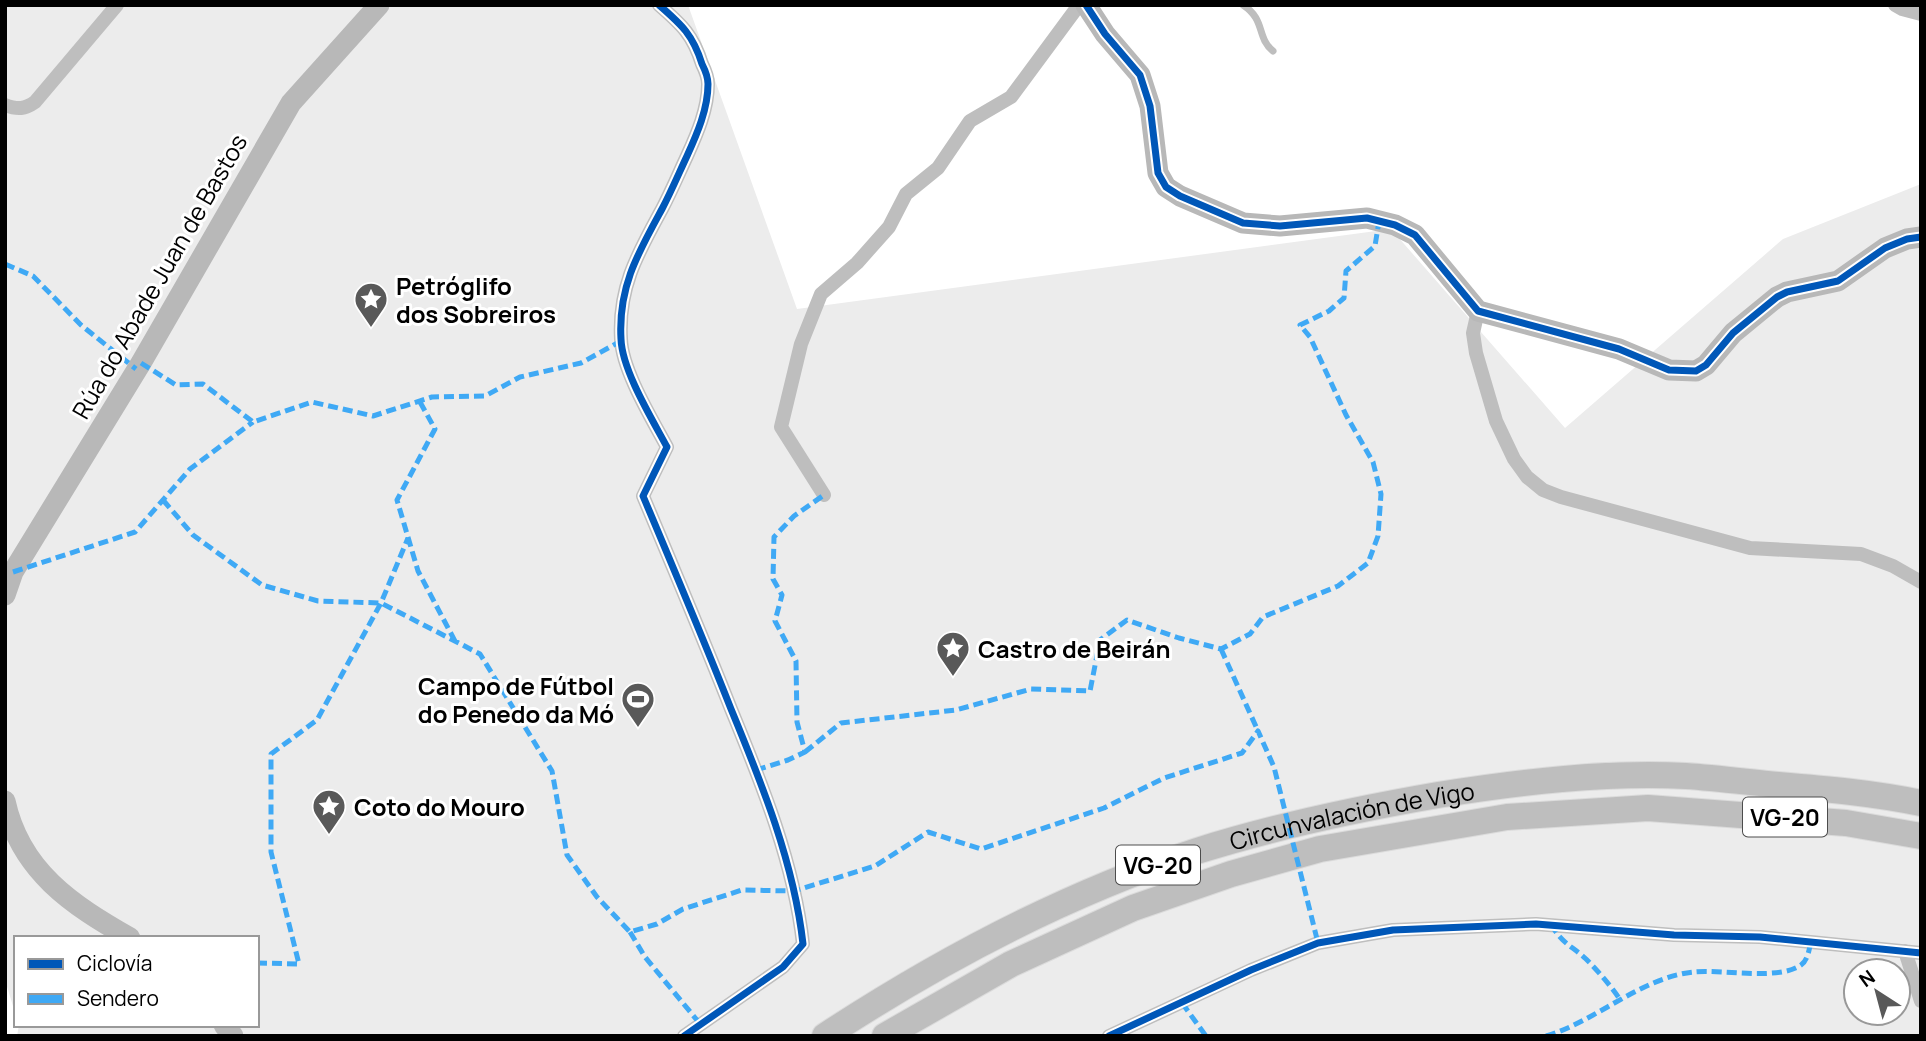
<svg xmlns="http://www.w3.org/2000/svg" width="1926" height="1041" viewBox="0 0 1926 1041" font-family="Manrope,sans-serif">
<rect width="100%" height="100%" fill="#fff"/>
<path fill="#ececec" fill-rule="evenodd" d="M5,5H688L797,309L1391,229L1565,428L1783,239L1921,184V1036H17L19,1025H257V938H16V1016L5,980ZM1856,971H1898V1013H1856Z"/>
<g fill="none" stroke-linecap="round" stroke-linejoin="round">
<defs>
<g id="highway">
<path id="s1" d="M825,1036C941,960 1065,894 1197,851C1276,826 1357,809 1438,795C1520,782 1603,772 1686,776C1716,778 1747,782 1778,785C1826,789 1873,793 1921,803"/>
<path d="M885,1036L1011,964L1133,908L1231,874L1320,849L1507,817L1648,808L1846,823L1921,836"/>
</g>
</defs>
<use href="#highway" stroke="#dbdbdb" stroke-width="28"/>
<path stroke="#bebebe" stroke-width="7" d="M1243,5C1266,20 1256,37 1273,51"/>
<path stroke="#bebebe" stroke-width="14" d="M659,5C682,25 693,35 702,64C705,70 708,78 708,84C708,109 697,134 687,156C679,173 671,192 662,209C638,253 618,287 621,339C622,370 652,419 667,447L643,496C673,567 703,638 731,709C762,784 794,863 803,944L783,967L684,1036
M1895,5L1902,9L1921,14
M5,105C18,110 25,109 35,102L117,5
M1478,311L1473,333L1476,353L1496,421L1514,459L1527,477L1543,490L1561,497L1750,548L1861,554L1893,566L1921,582
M824,495L781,427L801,344L821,294L857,263L889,227L906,194L938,168L970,121L1011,97L1079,5
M1905,951L1921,1001
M1109,1036L1251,970L1318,943L1393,930L1536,924L1674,935L1760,937L1921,953"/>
<path stroke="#b8b8b8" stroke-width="21" d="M1086,5L1105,34L1140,75L1150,106L1158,173L1166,187L1180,196L1243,223L1280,226L1367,218L1395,225L1415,235L1478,311L1619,349L1669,370L1696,371L1706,365L1733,333L1777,297L1787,292L1838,281L1885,248L1907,239L1921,237
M5,595L13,572L141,363L291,103L379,5
M5,801C20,871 72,905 130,938
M224,1025L233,1036"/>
<use href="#highway" stroke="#bebebe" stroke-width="26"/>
<path stroke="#3fa9f5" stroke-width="5" stroke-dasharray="10 5" stroke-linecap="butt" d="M5,264L33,276L81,325L136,369
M141,363L176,385L203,384L253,422L312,402L373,416L432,397L485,396L520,377L581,363L621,341
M420,402L435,429L397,500L418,571L456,643
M163,500L193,535L262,585L318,601L381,603L480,654L552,771L567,855L597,897L630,932L657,924L683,909L742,890L794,891L875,866L928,832L981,849L1104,808L1164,778L1242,753L1258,731L1274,767L1318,943
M13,572L135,532L190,469L253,422
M1221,649L1258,731
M805,752L841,723L956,710L1031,689L1090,691L1100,640L1127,620L1179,638L1221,649L1250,634L1263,617L1338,586L1368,563L1378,536L1381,494L1373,462L1346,415L1310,337L1300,325L1329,311L1344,298L1346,271L1375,246L1379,221
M756,770L788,760L805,752L797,722L796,661L775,621L782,595L773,579L774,537L794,516L824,495
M1551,924C1562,944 1571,945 1586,959C1599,972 1611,986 1621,1001
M630,932L645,957L701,1025
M257,963L299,964L271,852V754L317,720L381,603L408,538
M1182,1003L1206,1036
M1546,1036C1597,1021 1641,977 1694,972C1721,969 1779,981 1801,965C1808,960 1809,950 1811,941"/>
<defs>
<path id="cycleway" d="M659,5C682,25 693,35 702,64C705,70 708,78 708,84C708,109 697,134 687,156C679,173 671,192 662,209C638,253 618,287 621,339C622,370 652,419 667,447L643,496C673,567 703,638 731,709C762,784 794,863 803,944L783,967L684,1036
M1086,5L1105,34L1140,75L1150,106L1158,173L1166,187L1180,196L1243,223L1280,226L1367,218L1395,225L1415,235L1478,311L1619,349L1669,370L1696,371L1706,365L1733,333L1777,297L1787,292L1838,281L1885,248L1907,239L1921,237
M1109,1036L1251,970L1318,943L1393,930L1536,924L1674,935L1760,937L1921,953"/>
</defs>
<use href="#cycleway" stroke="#fff" stroke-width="11"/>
<use href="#cycleway" stroke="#0057b8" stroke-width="7"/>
</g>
<defs>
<symbol id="sight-pin" viewBox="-11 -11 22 30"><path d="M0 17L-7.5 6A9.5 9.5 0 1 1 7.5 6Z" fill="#595959" stroke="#fff"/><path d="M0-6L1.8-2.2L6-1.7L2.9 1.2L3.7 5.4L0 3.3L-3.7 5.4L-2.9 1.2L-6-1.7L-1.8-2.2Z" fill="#fff"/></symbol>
<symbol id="stadium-pin" viewBox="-11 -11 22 30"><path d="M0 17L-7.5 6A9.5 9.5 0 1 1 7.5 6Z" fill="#595959" stroke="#fff"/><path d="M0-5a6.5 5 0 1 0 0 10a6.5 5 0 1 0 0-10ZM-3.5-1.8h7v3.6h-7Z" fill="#fff"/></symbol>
</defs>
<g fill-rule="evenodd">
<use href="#sight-pin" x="352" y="280" width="38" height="52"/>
<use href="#sight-pin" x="934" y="629" width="38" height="52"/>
<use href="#stadium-pin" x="619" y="680" width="38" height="52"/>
<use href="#sight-pin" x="310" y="787" width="38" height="52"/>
</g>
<g text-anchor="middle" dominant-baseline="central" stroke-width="6" stroke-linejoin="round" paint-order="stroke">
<g fill="#fff" stroke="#4c4c4c" stroke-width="2">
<rect x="1743" y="797.5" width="84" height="39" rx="5"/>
<rect x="1116" y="845.5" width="84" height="39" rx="5"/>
</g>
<g font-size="23" font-weight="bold" fill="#000">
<text x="1785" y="817">VG-20</text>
<text x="1158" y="865">VG-20</text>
</g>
<g font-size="24" fill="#000" stroke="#fff">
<text transform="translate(159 276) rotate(-60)">Rúa do Abade Juan de Bastos</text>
<text stroke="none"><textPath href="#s1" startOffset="576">Circunvalación de Vigo</textPath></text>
</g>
<g font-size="24" font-weight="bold" fill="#000" stroke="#fff" text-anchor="start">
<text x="396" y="285">Petróglifo<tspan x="396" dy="28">dos Sobreiros</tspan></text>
<text x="978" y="648">Castro de Beirán</text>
<text x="614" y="685" text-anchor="end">Campo de Fútbol<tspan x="614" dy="28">do Penedo da Mó</tspan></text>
<text x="354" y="806">Coto do Mouro</text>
</g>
</g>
<rect width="1926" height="1041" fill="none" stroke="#000000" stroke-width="14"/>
<rect x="14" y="936" width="245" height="91" fill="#ffffff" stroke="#999999" stroke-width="2"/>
<rect x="28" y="959" width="35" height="10" fill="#0057b8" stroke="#999999" stroke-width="2"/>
<text x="77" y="971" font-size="21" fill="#000000">Ciclovía</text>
<rect x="28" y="994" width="35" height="10" fill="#3fa9f5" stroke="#999999" stroke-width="2"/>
<text x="77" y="1006" font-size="21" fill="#000000">Sendero</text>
<g transform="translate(1877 992) rotate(324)"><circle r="33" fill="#ffffff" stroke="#999999" stroke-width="2"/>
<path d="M0-5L12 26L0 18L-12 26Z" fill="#595959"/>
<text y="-10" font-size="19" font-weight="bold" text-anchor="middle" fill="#000000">N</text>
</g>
</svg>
